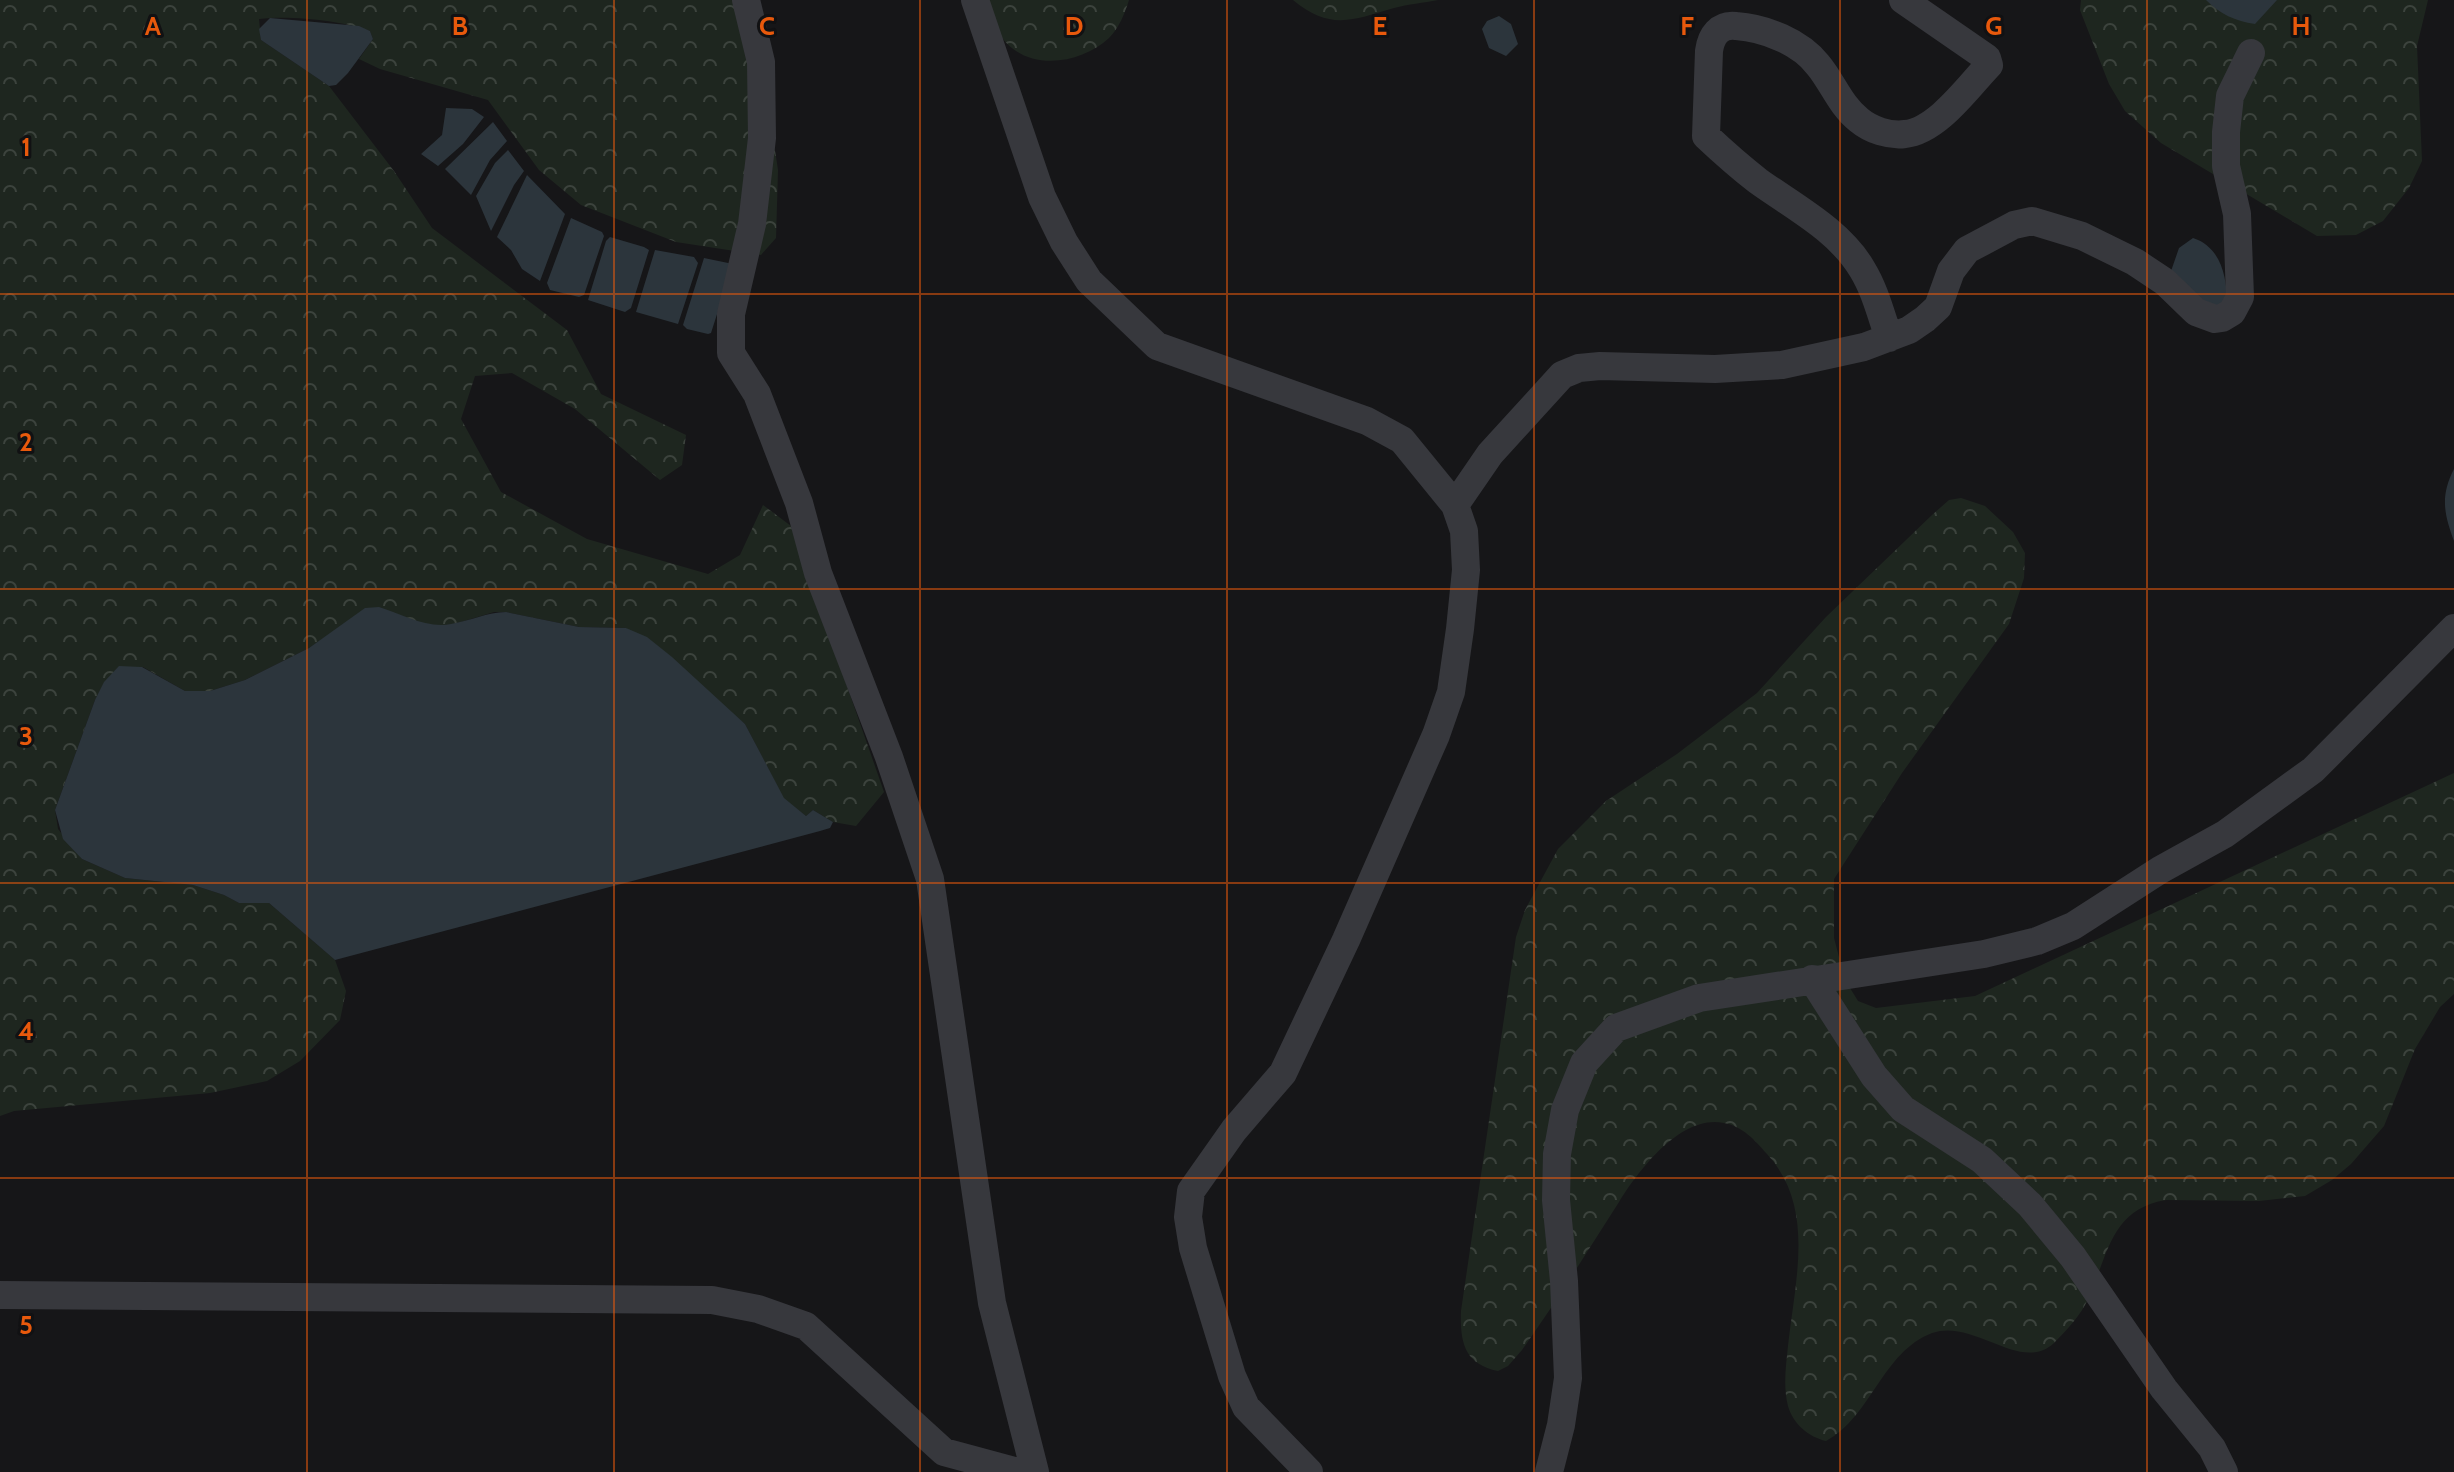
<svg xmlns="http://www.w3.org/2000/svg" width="2454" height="1472" viewBox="0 0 2454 1472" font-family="Cabin,sans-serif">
<defs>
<pattern id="forest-crowns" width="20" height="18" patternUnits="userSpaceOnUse" patternTransform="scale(2)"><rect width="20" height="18" fill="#1e261f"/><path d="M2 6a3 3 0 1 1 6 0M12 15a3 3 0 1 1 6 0" fill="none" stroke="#3c433d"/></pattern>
</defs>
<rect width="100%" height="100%" fill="#161618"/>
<path fill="url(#forest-crowns)" d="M0,0H757L775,70L769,111L778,170L776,238L761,255L676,242L581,205L539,170L488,100L380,69L359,59L373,39L370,31C342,20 288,15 259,19L261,40L329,86L394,171L432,228L567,330L601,394L686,435L682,465L660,480L575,409L512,373L475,376L461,419L501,492L587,539L708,574L740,555L763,505L791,526L884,792L856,826L833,822L813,810L806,816L784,799L745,724L626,628L579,627L506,612H494L451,625L334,631L309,648L245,680L210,691H185L143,667L95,700L55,810L58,829L82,859L125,878L193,885L224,895L239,903H269L335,960L346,991L340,1020L300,1061L267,1081L210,1093L14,1111L0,1116Z
M987,0H1129C1125,13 1119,28 1109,38C1081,64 1029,72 1003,39C994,27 990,15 987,0Z
M1293,0H1438C1423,3 1408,4 1394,8C1352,20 1331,31 1293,0Z
M2081,0H2428L2417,46L2422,161L2409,188L2383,221L2356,235L2317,236L2161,143L2125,111L2109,84L2080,10Z
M1961,498L1985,506L2013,532L2025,553L2024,578L2009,624L1902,773L1834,879V938L1845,980L1858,1001L1876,1008L1975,996L2454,773V994L2440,1007L2415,1049L2384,1126L2351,1164L2332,1180L2305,1196L2259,1201L2166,1200C2110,1209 2108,1256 2088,1299C2081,1315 2066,1331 2054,1343C2021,1374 1974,1318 1932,1333C1882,1352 1872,1416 1826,1441C1809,1437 1793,1424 1788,1406C1783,1386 1786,1366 1788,1346C1795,1281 1816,1207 1767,1154C1755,1140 1742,1126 1724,1123C1681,1114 1639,1170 1619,1202C1587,1252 1556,1302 1522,1350L1508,1366L1498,1371C1464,1364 1460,1342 1461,1311L1516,937L1525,910L1558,849L1606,801L1677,754L1757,693L1826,617L1932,515L1949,500Z"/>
<path fill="#2c353c" d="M2206,0H2277L2255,24C2235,21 2220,14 2206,0Z
M1499,16L1511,24L1518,44L1506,56L1489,48L1482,29L1487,21Z
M270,18L359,26L370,31L373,39L348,73L336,85L329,86L261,40L259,29Z
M446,108L472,109L484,117L463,144L438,166L421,154L442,135Z
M493,122L507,141L490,160L471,195L445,169Z
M508,150L524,171L514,185L491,231L476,196L495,163Z
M527,175L565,214L540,281L522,269L511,250L497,237Z
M571,218L602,232L604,236L584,295L579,297L550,290L547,283Z
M610,237L644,247L649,250L631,308L625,312L588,300L606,241Z
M2193,238C2221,247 2227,277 2227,303L2216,311L2170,274L2179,248Z
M655,250L694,257L698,263L678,324L636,312Z
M704,258L733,264L711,333L708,334L687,329L683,325Z
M2454,469V541C2444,514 2440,496 2454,469Z
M379,607C401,614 428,629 451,624C470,621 487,612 506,612L579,627L626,628L647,637L672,657L745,724L784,798L806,816L813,810L833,822L830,828L820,831L335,960L269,903H239L224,895L193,885L125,878L82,859L63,839L55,810L95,700L104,682L119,666L142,667L185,691H210L245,680L309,648L365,608Z"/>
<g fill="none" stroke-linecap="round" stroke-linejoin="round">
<path stroke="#37383d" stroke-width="28" d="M746,0L761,62L762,138L752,224L731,314V353L757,394L799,503L818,573L889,757L930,879L992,1303L1035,1472
M975,0L1042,197L1064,242L1089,281L1157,346L1367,421L1402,440L1455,505L1464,531L1466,570L1460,629L1451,692L1436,735L1346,940L1283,1073L1234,1130L1191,1191L1188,1217L1193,1248L1232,1376L1246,1407L1309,1472
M1889,338C1881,315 1875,290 1862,269C1839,230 1794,207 1758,181C1740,167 1723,152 1706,136L1709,51C1711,36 1719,24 1736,26C1765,28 1800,42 1818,65C1833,83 1840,105 1859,120C1871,130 1889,136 1905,134C1937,131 1968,87 1989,65L1987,58L1903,0
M1455,505L1490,454L1562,375L1579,368L1600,366L1715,369L1782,365L1864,347L1909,330L1925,319L1938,307L1951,271L1967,250L2014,225L2032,221L2082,236L2135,262L2165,282L2196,312L2215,319L2222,318L2232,312L2240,297L2237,214L2226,166V132L2230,96L2251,53
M1812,979L1874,1076L1903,1109L1982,1160L2030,1205L2073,1257L2164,1389L2212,1448L2224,1472
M0,1295L712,1300L758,1309L806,1326L944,1452L1018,1472
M1549,1472L1561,1425L1568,1378L1564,1281L1556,1200L1557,1154L1565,1110L1584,1063L1616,1028L1699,998L1984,954L2037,941L2073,926L2160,870L2225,834L2313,770L2454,628"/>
</g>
<path fill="none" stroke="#e8590c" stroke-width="2" stroke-opacity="0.55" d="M307,0V1472M614,0V1472M920,0V1472M1227,0V1472M1534,0V1472M1840,0V1472M2147,0V1472M0,294H2454M0,589H2454M0,883H2454M0,1178H2454"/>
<g font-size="26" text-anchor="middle" font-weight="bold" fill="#e8590c" stroke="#111113" stroke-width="6" stroke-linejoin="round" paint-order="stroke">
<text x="153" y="35">A</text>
<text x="460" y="35">B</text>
<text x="767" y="35">C</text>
<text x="1074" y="35">D</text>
<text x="1380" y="35">E</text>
<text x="1687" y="35">F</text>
<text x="1994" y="35">G</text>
<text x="2301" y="35">H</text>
<text x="26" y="156">1</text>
<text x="26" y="451">2</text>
<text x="26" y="745">3</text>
<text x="26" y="1040">4</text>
<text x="26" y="1334">5</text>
</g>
</svg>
